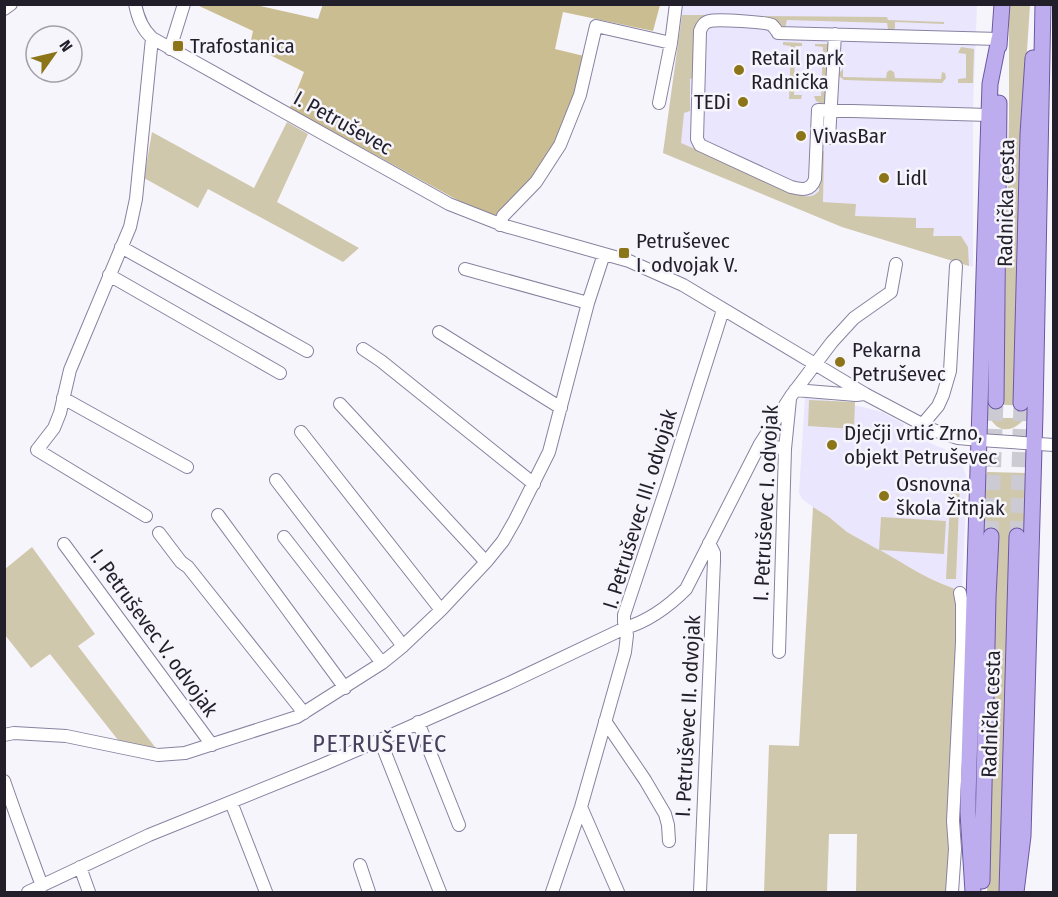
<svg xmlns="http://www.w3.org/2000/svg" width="1058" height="897" viewBox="0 0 1058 897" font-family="'Fira Sans Condensed',sans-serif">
<rect width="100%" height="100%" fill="#f7f5fc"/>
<path fill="#eae6fe" d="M683,5H977L973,109V267L842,227L663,153Z
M805,398L824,399L863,407L882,412L904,424L903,431L960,456L967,479L962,591L951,588L921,574L847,532L829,517L813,507L802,499L799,493Z"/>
<path fill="#d0c8ac" d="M1009,5H1030L1022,126L1028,406L987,404V401L1003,402L1009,116Z
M682,15H710L694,78L690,79V111L684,113L681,143L803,196C810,197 814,196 819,191L820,152L824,151L823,202L856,204L855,216L916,218V228H934L933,236H961L968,247L969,266L842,227L663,153Z
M759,16L887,17L888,20L944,22V24L895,22V28L892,31L888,29L887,23L787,20L785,28L773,20Z
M783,42L802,43V46H795L794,95H802L801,99H789L791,46L783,45Z
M815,44H828L827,96L824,103L822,104L816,101L814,96H821L823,47L815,46Z
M961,47L974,49L973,83H958V79L966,78V54L958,53Z
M843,69V77L886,78L887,72L890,70L894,72L895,78L941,79L942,72L945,73L946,78L942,83L844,80L839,76L838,74Z
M287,122L308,134L277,202L359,248L343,262L208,189L198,208L144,178L152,132L254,188Z
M809,400L855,402L854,429L808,426Z
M990,418H1025C1015,431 999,435 990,418Z
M987,472L1027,473L1025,536L1001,892H987L998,536L983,534L984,484Z
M951,482L960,483L956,579H946Z
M813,507L829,517L847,532L879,550L881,517L946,521L944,554L880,550C906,565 933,583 962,591L948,892H856L857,834H829L827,892H764L769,745L799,746Z
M32,547L95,634L78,646L158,751L122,745L50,654L31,668L5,635V569Z"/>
<path fill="#cabd91" d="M323,4L660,5L653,31L563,12L555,49L584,56L583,98L555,164L506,219L479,211L452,197L290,108L304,72L250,45L253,31L197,5H256L318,19Z"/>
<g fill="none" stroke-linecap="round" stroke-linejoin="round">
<path stroke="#cccad2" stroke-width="15" stroke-dasharray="15 8" stroke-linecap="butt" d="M991,536L996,401
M1017,536L1021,403"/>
<defs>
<path id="minor" d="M135,4C138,18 142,29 152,38L449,204L505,226L629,261L683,285L865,394L933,430L958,438L980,440L1054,445
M4,9L11,4
M170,49L184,4
M659,103L671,43L676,4
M989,115L818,110L815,179C811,191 802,190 791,187L700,145L697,139L700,31C702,26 704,22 710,21C717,19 767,22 772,25C773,26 778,32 778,33L999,39
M829,138L835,34
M500,225L503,216L536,182L560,145L580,95L596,26L671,43
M121,247L307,351
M465,269L588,303
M109,275L280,373
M439,332L561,408
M363,349L381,361L534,484
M795,390L856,395L865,394
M63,398L187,467
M340,404L486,562
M922,425L938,406L943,395L950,371L956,266
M301,432L441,610
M760,444L785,449
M276,480L403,646
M218,515L345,688
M146,516L37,450L54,428L60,413L70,370L130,227L136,199L152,38
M159,533L181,562L188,567L304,713
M284,537L382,663
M64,544L212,745
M779,652L785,449L790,399
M605,721L645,780L665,814L668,825L669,841
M418,722L459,825
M4,735L14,733L66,736L158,755L185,753L297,717L382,663L403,646L441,610L486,562L503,541L515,520L549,452L588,303L604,254
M380,740L440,892
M4,781L16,815L42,886
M231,802L266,892
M581,807L618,892
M360,865L369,892
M80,867L89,892
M28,892L149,835L322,765L380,740L507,684L625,628C649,621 669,606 686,589L760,444L791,396L832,342L854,318L891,292L896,264
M552,892L581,807L625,652L627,635L624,622V615L668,483L723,310
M700,892L714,561V553L709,543
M952,892L955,849L953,821L962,642V604L960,593"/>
<path id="major" d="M999,46L1002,4
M996,401L999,103
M1021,403L1028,134L1033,58
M982,881L988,598L991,536
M973,892L968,813V796L988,145L990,84L999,39
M1007,892L1017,536
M1016,892L1023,836L1035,413L1043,4"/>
</defs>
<use href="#minor" stroke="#8882a0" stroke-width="14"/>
<use href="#major" stroke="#6b58a2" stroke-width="17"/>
<use href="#minor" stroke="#fff" stroke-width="12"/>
<use href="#major" stroke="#beadee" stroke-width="15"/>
</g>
<g fill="#8c7519" stroke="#f7f5fc" stroke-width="2">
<rect x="172" y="40" width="12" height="12" rx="3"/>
<circle cx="739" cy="70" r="6"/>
<circle cx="743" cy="102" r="6"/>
<circle cx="801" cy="136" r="6"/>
<circle cx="884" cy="178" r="6"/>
<rect x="618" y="247" width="12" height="12" rx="3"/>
<circle cx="840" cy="362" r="6"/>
<circle cx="832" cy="445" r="6"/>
<circle cx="884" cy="496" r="6"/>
</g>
<g text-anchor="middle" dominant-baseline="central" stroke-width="5" stroke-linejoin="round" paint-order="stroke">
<g font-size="21" fill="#221f2b" stroke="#f7f5fc" text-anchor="start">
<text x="190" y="46">Trafostanica</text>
<text x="751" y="58">Retail park<tspan x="751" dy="24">Radnička</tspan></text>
<text x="731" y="102" text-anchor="end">TEDi</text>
<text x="813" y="136">VivasBar</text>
<text x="896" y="178">Lidl</text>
<text x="636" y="241">Petruševec<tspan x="636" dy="24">I. odvojak V.</tspan></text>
<text x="852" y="350">Pekarna<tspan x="852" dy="24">Petruševec</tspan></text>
<text x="844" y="433">Dječji vrtić Zrno,<tspan x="844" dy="24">objekt Petruševec</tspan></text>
<text x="896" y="484">Osnovna<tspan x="896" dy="24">škola Žitnjak</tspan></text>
</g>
<g font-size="21" fill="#221f2b" stroke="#f7f5fc">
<text transform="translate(343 123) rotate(29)">I. Petruševec</text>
<text transform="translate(1006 203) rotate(-89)">Radnička cesta</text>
<text transform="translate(766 503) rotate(-87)">I. Petruševec I. odvojak</text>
<text transform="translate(640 509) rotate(-73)">I. Petruševec III. odvojak</text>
<text transform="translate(154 633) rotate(54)">I. Petruševec V. odvojak</text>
<text transform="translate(991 714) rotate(-88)">Radnička cesta</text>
<text transform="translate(688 716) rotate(-87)">I. Petruševec II. odvojak</text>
</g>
<g font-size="24" letter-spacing="1.5" fill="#46405b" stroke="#f7f5fc">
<text x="380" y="744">PETRUŠEVEC</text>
</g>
</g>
<rect width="1058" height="897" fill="none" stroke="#221f2b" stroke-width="12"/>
<g transform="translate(54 54) rotate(56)"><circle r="28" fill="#f7f5fc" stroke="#a29fa8" stroke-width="1.5"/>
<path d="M0-4.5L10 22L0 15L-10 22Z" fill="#8c7519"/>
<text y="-9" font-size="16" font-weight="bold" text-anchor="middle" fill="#221f2b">N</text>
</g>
</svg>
